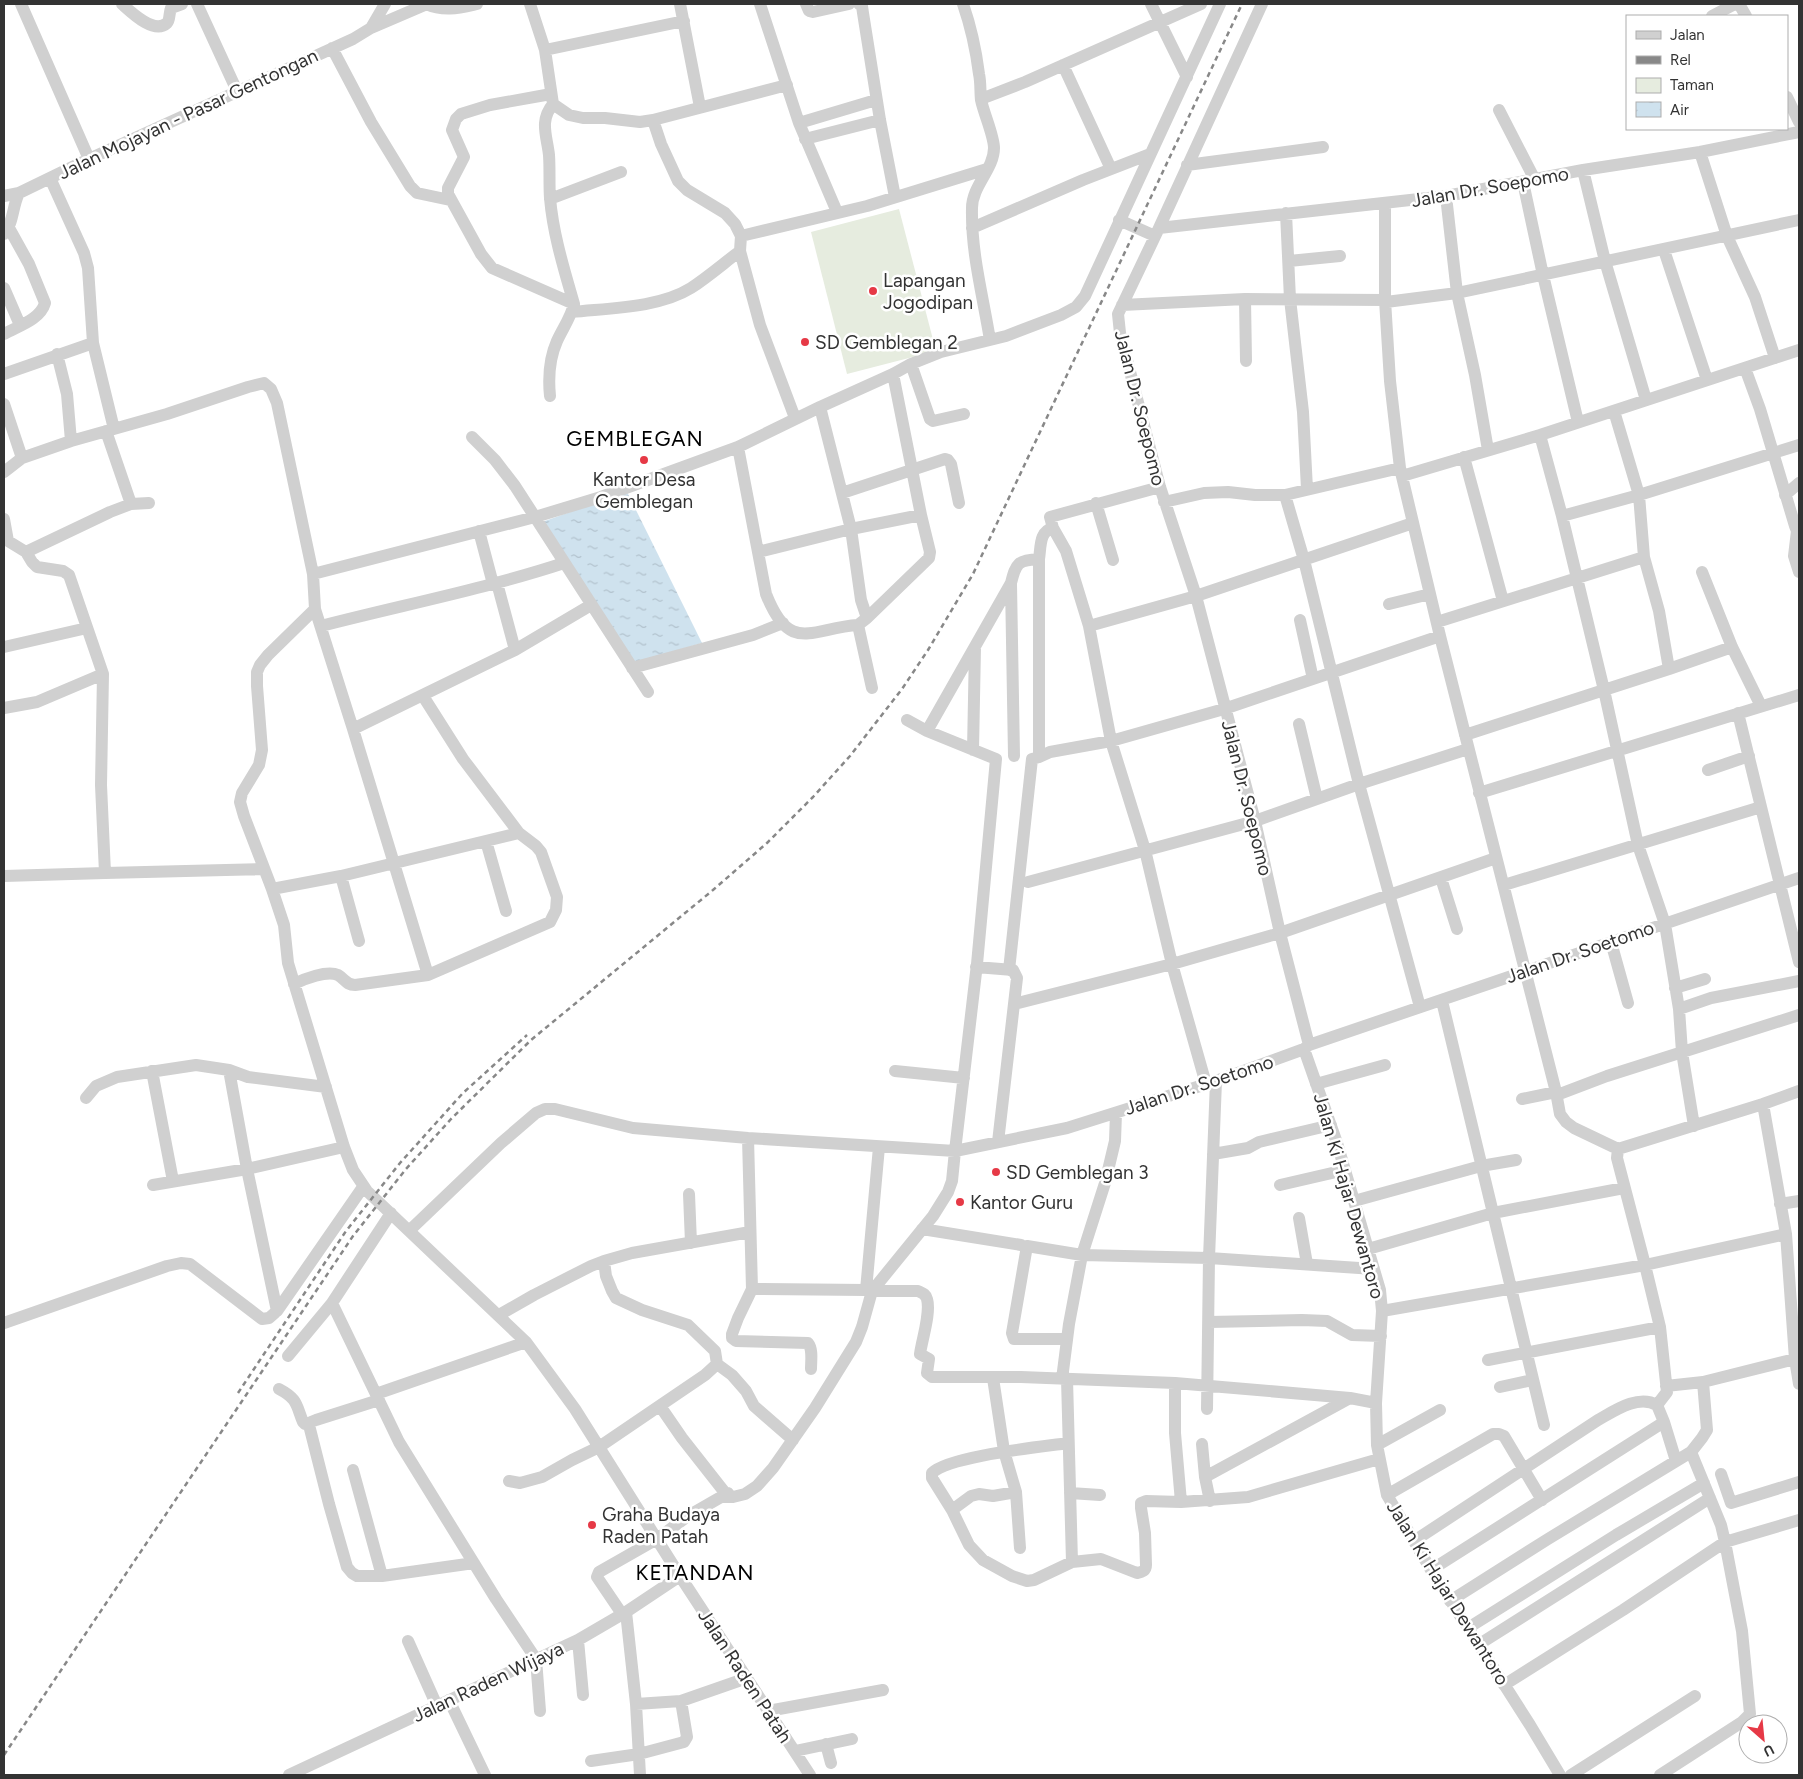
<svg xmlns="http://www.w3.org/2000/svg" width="1803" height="1779" viewBox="0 0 1803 1779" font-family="Figtree,sans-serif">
<defs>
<pattern id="water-ripples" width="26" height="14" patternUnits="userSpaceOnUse" patternTransform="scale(1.25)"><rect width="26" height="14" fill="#cfe2ee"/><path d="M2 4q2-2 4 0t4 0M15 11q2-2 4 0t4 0" fill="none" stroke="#b2c2cd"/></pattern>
</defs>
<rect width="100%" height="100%" fill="#fff"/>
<path fill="#e6ecdf" d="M899,209L936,351L847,374L811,232Z"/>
<path fill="url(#water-ripples)" d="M627,492L702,643L630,664L542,522Z"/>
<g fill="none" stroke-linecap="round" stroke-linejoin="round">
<path stroke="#d0d0d0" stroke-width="12" d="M21,4L89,159
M122,4C131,12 154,35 167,23C170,20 169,13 171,8L182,4
M197,4L237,91
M426,4C444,12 459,8 477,4
M530,4L545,50L553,104L569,115L583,118H605L640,122L653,120L661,144L678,181L687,190L725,213L735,224L741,236L740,251L760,325L795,418
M680,4L700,107
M760,4L799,123L837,212
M806,4L809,11L813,12L849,4
M859,4L862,6L863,13L880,120L895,197
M963,4C971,27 976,50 979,74C981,83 980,92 981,100C984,114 994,136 994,148C994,169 972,186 972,208C971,253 983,296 990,340
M1151,4L1187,77
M1739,4L1746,16
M1712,16L1735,4
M371,28L427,4
M332,48L371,122L410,186L417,193L450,200
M545,50L684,21
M1063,65L1111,169
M551,94L490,105L461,114L456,119L452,130L464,157L448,188V194L481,254L492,268L574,304
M1787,97L1799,122
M981,99L1025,82L1201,4
M1499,110L1535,180
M653,120L787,85
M799,123L876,100
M805,139L880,120
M1700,152L1727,236L1755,297L1775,358
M1187,165L1323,147
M1583,170L1605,261L1646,400
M50,178L84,253L88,268L93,343
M1523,182L1543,275L1578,422
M4,196L19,193
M1446,196L1457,293L1475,375L1488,450
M550,199L621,172
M1385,204V300L1390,381L1400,468L1440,636L1556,1092L1560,1114L1566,1122L1574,1128L1618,1149
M1286,213L1290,299L1303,412L1307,489
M1119,220L1155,236
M972,228L1083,180L1150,154
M1159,228L1262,4
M4,234C14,222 12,207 19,193L89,159L353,39L371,28L385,4
M741,236L867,206L987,169
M1664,250L1707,380
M1289,261L1340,256
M4,288L20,325
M1245,299L1246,361
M1386,302L1457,293L1799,220
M1122,305L1245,299L1385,300
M572,312C609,308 659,308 691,288C708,277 724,263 740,251
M4,334C18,326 40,320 45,303L29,264L9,228
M57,354L67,394L71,441
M911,364L930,419L933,421L964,414
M1745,368L1760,409L1795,526L1797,531L1794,556L1799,572
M4,374L93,343L114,429
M550,396C548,376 549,359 557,341C563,328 571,317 574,304C564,269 553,234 550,198C549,184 550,170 549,155C547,136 539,121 553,104
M4,404L22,458
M1540,435L1562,516L1604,690L1638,845L1665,924L1679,1009L1682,1052L1694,1126
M472,437L495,460L515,486L648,692
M738,447L766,594C790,655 811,628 858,625
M1464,457L1503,601
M4,472L22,458L71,441L167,414L248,387L264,383L271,389L277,403L313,574L315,609L268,655L260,665L257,672V686L262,750L259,765L242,793L240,802L244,816L272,889L284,925L288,963L344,1147L353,1170L367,1191L526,1342L575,1409L680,1576L810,1775
M1402,476L1540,435L1799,350
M842,493L945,459L948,460L951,464L959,503
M1285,495L1304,560L1359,784L1420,1007
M1785,495L1799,483
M1164,502L1204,493L1228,492L1255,495H1285L1400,468
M1096,503L1113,560
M131,504L149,503
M1562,516L1639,495L1799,445
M4,519L8,541L26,552L32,562L37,567L63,571L69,575L103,674L101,785L105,873L263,869
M1053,528L1066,551L1089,626L1111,741L1145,850L1172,964L1206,1084
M479,531L493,584
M26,552L110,512L131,504L106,431
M758,552L851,529L921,515
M1702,572L1732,647L1761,706
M313,574L535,517L601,497L738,447L820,407
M497,583L515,650
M1011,584L1014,756
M1389,604L1430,594
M315,609L353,729L428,975
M867,618L929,558L930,552L921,515L893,374
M1300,620L1313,679
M1437,622L1644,557
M321,626C402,605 485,589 564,563
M1089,626L1196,596L1413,523
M4,647L87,628
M632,668L753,635L783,623
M1669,669L1732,647
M872,688L858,625L867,618L861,600L851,529L820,407L893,374L911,364L941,352L1006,336L1061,315L1076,307L1085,296L1220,4
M423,696L463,759L519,833
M4,708L37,702L103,674
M1738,713L1799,962
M1299,724L1317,799
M353,729L515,650L591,605
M927,731L1011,583C1016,563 1018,560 1039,559
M1465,735L1669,669L1659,611L1644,557L1639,495L1614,411
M973,750L975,647
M1039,757L1050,752L1111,741L1224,709L1440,636
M1708,770L1749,756
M1479,793L1799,695
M486,841L506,911
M4,876L105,873
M341,876L359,941
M1441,878L1457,929
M1028,882L1255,821L1359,784L1468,749
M1504,885L1761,807
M272,889L341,876L519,833L536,846L541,852L557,897L556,910L550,922L428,975L355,985C346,985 345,979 338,975C327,970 304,979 294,984
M1611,942L1628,1003
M976,967L1013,970L1017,978L998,1142
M1009,970L1032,759L1039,757V559C1041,547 1039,531 1053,528L1050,517L1160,487
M1675,988L1705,979
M1442,1001L1544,1425
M1014,1004L1172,964L1280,933L1496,858
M1679,1009L1711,998L1799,981
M1309,1045L1280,933L1255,821L1196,596L1160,487L1120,333L1118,314L1159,228L1446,196L1583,170L1700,152L1799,132
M1304,1049L1337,1143L1380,1290L1382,1311L1376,1403L1377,1445L1387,1495L1431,1570L1530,1725L1560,1775
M229,1070L247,1169L277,1311
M152,1071L173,1181
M895,1071L964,1078
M1316,1084L1385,1065
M1557,1095L1607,1076L1799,1015
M86,1098L96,1086L117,1077L196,1065L229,1070L248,1077L326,1087
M1522,1099L1556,1092
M1763,1104L1786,1234L1795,1359L1799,1384
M748,1138L752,1289L738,1318L732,1334V1338L736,1341L808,1343C813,1349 811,1361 811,1369
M1213,1154L1248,1148L1259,1142L1331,1125
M153,1185L247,1169L344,1147
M1280,1185L1345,1170
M689,1194L691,1243
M1354,1201L1481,1166L1516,1160
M1780,1204L1799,1201
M1299,1218L1307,1264
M922,1229L1021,1245
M410,1230L501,1143L536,1113L545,1109H555L633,1128L748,1138L955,1151L977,964L996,759L927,731L907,720
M1368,1249L1493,1213L1624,1188
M752,1289L866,1290L872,1291H918C922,1293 926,1294 927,1299C931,1313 922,1339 920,1354L929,1359L927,1373L932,1377H1021L1175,1383L1350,1398L1376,1403
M866,1290L879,1147
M332,1303L399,1442L496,1599L536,1659L540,1711
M1382,1311L1645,1265L1786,1234
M499,1315L534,1295L591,1266L604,1261L632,1253L750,1232
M1209,1322L1302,1320L1327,1321L1352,1335L1381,1336
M4,1323L167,1266L181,1263L190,1264L262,1319L269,1318L277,1311L363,1187
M1067,1339H1014L1012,1333L1027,1246L1082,1255L1209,1258L1374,1269
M288,1356L332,1303L391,1213
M1488,1360L1660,1327
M717,1364L732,1375L746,1391L754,1406L793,1440
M993,1378L1004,1451L1016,1492L1020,1548
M1062,1379L1069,1324L1082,1255L1105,1183L1115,1141L1116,1113
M1067,1379L1072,1562
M1175,1383V1433L1181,1502
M1666,1386L1703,1382L1799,1358
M1500,1387L1532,1380
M279,1389C298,1399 296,1405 303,1422L305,1424L309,1425
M376,1394L526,1342
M379,1400L316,1420L311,1422L309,1425L329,1504L347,1567L352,1573L357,1576H382L474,1563
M660,1406L682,1438L726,1494
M1207,1409L1209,1258L1216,1081
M1664,1422L1676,1461
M1068,1443C1041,1447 949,1456 932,1473V1478L952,1510L969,1545L983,1560L1012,1576L1027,1581L1034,1580L1072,1562L1101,1559L1137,1573C1142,1572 1146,1571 1146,1565L1145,1533L1141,1508V1503L1146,1501L1181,1502L1248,1497L1379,1459
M1202,1444L1205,1477
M1377,1445L1440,1410
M353,1470L382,1576
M1721,1474L1731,1503L1799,1482
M509,1481L520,1483L542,1477L572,1460L599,1447L705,1375L717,1364L715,1351L688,1325L642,1310L616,1298L612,1291L606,1276L604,1261
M1070,1493L1100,1495
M1387,1495L1493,1434H1499L1504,1436L1542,1500
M722,1497H733L745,1494L757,1486L773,1468L815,1408L856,1342L862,1327L872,1291L933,1216L948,1192L952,1181L955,1151L1067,1128L1216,1081L1304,1049L1309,1045L1799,878
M1210,1501L1205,1477L1350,1398
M952,1510L971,1496L979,1494L993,1496L1016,1492
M1414,1541L1598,1420C1614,1411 1638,1394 1657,1405
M1431,1570L1664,1422L1657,1405L1667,1392L1660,1327L1645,1265L1617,1158L1618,1149L1763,1104L1799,1091
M1450,1601L1548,1539L1691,1452L1702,1438L1707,1430L1703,1382
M626,1612L636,1704L640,1775
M622,1614L597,1577L599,1572L657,1539L688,1516L728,1493
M1468,1628L1616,1535L1704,1483
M578,1640L583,1695
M408,1641L437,1706
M1478,1645L1710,1498
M1504,1685L1623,1610L1725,1542L1799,1520
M449,1700L485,1775
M636,1704L681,1701L747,1678
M768,1711L883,1690
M826,1744L831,1763
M795,1751L852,1739
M591,1761L639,1754L684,1742L687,1737L681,1701
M289,1775L578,1640L626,1612L680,1576
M1571,1775L1695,1696
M1660,1775L1742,1722L1750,1714L1742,1631L1725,1542L1721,1525L1691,1452"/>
<path stroke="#888" stroke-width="2.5" stroke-dasharray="5 4" stroke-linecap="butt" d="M238,1393L346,1231L400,1163L463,1093L527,1035
M4,1755L353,1236L406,1169L451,1119L531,1040L713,890L767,843L813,797L850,756L902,689L928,650L973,574L1242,4"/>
</g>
<g fill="#e63946" stroke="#fff" stroke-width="2">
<circle cx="873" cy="291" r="5"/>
<circle cx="805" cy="342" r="5"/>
<circle cx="644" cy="460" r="5"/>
<circle cx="996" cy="1172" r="5"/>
<circle cx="960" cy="1202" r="5"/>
<circle cx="592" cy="1525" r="5"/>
</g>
<g text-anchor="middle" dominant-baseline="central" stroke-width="5" stroke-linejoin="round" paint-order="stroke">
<g font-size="19" fill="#333" stroke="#fff">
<text transform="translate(188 114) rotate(-25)">Jalan Mojayan - Pasar Gentongan</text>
<text transform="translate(1490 187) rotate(-10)">Jalan Dr. Soepomo</text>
<text transform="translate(1140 408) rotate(76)">Jalan Dr. Soepomo</text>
<text transform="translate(1247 798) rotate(76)">Jalan Dr. Soepomo</text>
<text transform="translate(1580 952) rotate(-19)">Jalan Dr. Soetomo</text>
<text transform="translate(1199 1085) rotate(-18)">Jalan Dr. Soetomo</text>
<text transform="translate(1349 1196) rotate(74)">Jalan Ki Hajar Dewantoro</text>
<text transform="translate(1448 1593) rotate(58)">Jalan Ki Hajar Dewantoro</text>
<text transform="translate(745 1676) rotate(57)">Jalan Raden Patah</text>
<text transform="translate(488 1682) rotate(-25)">Jalan Raden Wijaya</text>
</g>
<g font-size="19" fill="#333" stroke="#fff" text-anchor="start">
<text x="883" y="280">Lapangan<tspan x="883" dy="22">Jogodipan</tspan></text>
<text x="815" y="342">SD Gemblegan 2</text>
<text x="644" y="479" text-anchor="middle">Kantor Desa<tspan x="644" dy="22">Gemblegan</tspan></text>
<text x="1006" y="1172">SD Gemblegan 3</text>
<text x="970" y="1202">Kantor Guru</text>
<text x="602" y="1514">Graha Budaya<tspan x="602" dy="22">Raden Patah</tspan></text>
</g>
<g font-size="21" letter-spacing="1" fill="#000" stroke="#fff">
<text x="635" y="438">GEMBLEGAN</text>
<text x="695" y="1572">KETANDAN</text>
</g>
</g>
<rect width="1803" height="1779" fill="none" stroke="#333333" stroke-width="10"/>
<rect x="1626" y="15" width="162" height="115" fill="#ffffff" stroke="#adadad"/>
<rect x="1636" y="31" width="25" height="8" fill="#d0d0d0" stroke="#adadad"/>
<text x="1670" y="40" font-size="15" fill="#333333">Jalan</text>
<rect x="1636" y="56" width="25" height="8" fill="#888888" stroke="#adadad"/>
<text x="1670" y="65" font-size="15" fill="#333333">Rel</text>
<rect x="1636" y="78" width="25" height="15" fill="#e6ecdf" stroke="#adadad"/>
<text x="1670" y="90" font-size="15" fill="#333333">Taman</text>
<rect x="1636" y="102" width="25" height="15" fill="url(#water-ripples)" stroke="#adadad"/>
<text x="1670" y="115" font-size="15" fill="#333333">Air</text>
<g transform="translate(1763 1739) rotate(153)"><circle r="24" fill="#ffffff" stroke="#adadad"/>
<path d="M0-4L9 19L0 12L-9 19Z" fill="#e63946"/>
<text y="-8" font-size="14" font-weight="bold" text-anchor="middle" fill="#333333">U</text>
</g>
</svg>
